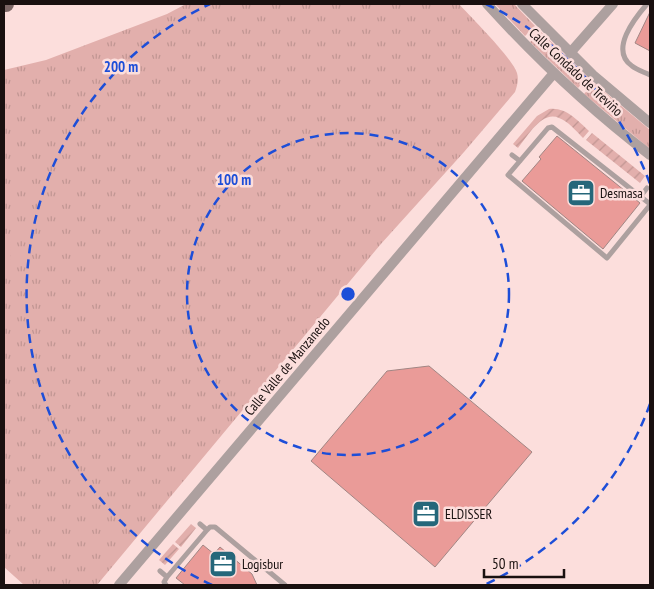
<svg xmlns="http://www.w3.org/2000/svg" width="654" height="589" viewBox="0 0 654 589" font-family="'PT Sans Narrow',sans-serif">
<defs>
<pattern id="grass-tufts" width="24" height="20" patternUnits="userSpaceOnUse" patternTransform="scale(1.25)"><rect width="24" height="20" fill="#e2afac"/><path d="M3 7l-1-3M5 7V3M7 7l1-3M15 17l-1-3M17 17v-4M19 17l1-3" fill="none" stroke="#c19693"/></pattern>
<pattern id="garden-furrows" width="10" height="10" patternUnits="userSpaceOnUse" patternTransform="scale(1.25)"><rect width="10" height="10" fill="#e2afac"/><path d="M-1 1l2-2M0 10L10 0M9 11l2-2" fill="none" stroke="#c19693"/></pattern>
</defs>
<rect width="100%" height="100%" fill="#fcdedc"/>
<path fill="url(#grass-tufts)" d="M186,4H459C471,17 513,59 517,73C519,80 517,86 515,92L464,152L380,245L97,585H24L4,567V70L46,60L167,14Z
M495,4H514L535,26L525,36Z
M541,32L588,77L578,88L530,42Z
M594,83L650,130V149L584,94Z"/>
<path fill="url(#garden-furrows)" d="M549,109C566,107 577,120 589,131L583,138C576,131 568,121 559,118C542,110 527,137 518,148L513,144L537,116Z
M592,133L645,176L640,183L586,140Z
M191,524L196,528L181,547L175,542Z
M173,544L179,549L165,565L159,560Z"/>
<path fill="#e2afac" d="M4,242H10L11,267H4Z"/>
<path fill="#ea9b98" stroke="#a18684" d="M650,12V51L635,43Z
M557,136L640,203L603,249L522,181L541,159L539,157Z
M429,366L532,452L435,567L311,461L387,371Z
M203,545L214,554L220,547L252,574L257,585H185L176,578Z"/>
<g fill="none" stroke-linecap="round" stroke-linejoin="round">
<path stroke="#ada09f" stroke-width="5" d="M647,4C635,18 609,50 632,66C637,70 644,72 650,75
M512,155L520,161
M640,197L647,188
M650,204L552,127L548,128L508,175L607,258L650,205
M207,530L210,527H215L285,585
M160,571L167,577L207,530L200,524
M166,585L164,582L167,577"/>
<path stroke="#ada09f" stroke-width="10" d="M487,4C537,59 591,110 650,155
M522,4L593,75L650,123
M570,53L613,4
M119,585L554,73"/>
<path stroke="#7c6665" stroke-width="16" d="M4,4H6"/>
</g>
<g fill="none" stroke="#1d4ed8" stroke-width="2.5" stroke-dasharray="9 6">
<circle cx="348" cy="294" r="161"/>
<path d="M650 404A321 321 0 0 1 484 585M212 585A321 321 0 0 1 210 4M486 4A321 321 0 0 1 650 184"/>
</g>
<defs>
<symbol id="office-square" viewBox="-11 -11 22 22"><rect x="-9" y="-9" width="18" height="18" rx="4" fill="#25677a" stroke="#fcdedc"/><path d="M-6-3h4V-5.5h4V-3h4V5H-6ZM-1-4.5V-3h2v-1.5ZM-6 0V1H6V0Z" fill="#fff"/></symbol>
</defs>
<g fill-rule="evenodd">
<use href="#office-square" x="565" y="177" width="32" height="32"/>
<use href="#office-square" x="410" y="498" width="32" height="32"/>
<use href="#office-square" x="207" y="548" width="32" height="32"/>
</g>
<g text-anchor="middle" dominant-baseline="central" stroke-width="5" stroke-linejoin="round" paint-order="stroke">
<g font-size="14" fill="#19100f" stroke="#fcdedc">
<text transform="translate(576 72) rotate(43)">Calle Condado de Treviño</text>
<text transform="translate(287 366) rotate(-50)">Calle Valle de Manzanedo</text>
</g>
<g font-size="14" fill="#19100f" stroke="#fcdedc" text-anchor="start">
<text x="600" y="193">Desmasa</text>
<text x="445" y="514">ELDISSER</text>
<text x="242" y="564">Logisbur</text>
</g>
</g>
<circle cx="348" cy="294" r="8" fill="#1d4ed8" stroke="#fcdedc" stroke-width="2.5"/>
<g font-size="15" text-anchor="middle" font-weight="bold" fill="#1d4ed8" stroke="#fcdedc" stroke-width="5" stroke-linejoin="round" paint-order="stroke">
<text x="121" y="72">200 m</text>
<text x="234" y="185">100 m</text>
</g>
<rect width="654" height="589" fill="none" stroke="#19100f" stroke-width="10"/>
<path d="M484 569v8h80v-8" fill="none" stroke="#19100f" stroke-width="2.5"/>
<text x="492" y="569" font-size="15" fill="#19100f" stroke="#fcdedc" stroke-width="4" paint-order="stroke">50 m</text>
</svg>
